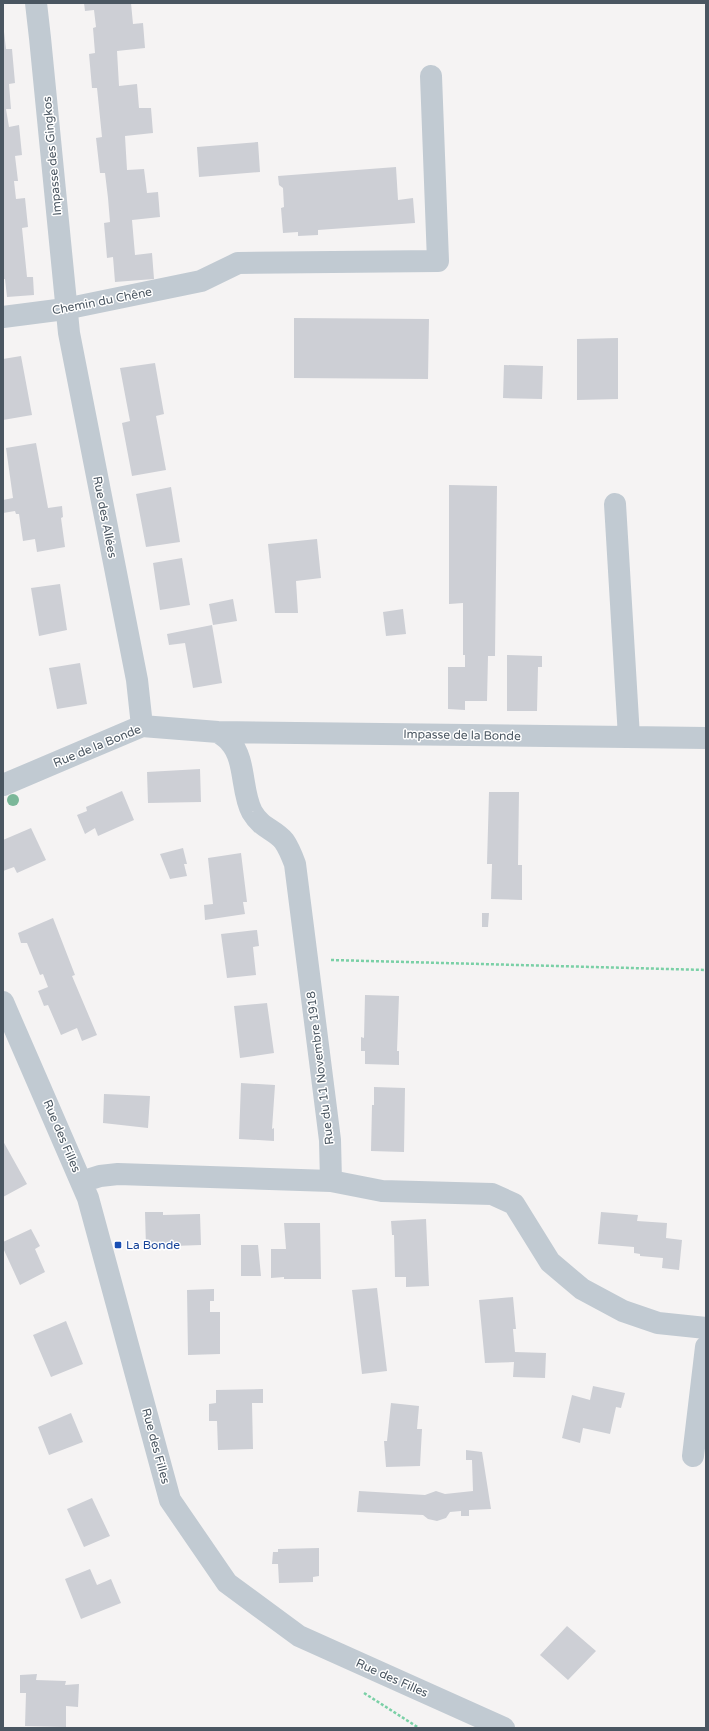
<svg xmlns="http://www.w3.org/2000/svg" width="709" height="1731" viewBox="0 0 709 1731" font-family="'Varela Round',sans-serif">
<rect width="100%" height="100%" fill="#f5f3f3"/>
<path fill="#cdcfd5" d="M84,3H131L133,24L143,23L145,48L117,51L119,86L137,84L139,108H151L153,133L125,136L127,170L144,169L147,193L158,192L160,217L132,220L135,255L152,253L154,279L115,282L113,257L107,258L104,223L110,222L108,198L105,173H100L96,138L102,137L97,88H92L89,54L95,53L93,28L96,27L94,10L85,11Z
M3,23L6,49H12L15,83L9,84L11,109H6L9,127L19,125L22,155L15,156L18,181H14L16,199L25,198L28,227L22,228L27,277H33L34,295L7,297L5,279H3Z
M258,142L260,172L199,177L197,147Z
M396,167L398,200L413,198L415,223L318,230V235L298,236V232L283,233L281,208L284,207L283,188L279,185L278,176Z
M294,318L429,319L428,379L294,378Z
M618,338V399L577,400V339Z
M21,356L32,415L3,420V359Z
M155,363L164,414L156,416L166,470L132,476L122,423L130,421L120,368Z
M504,365L543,366L542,399L503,398Z
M36,443L48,508L62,506L63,517L61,518L65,547L37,552L35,539L23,541L19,514H16L15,511L3,513V500L13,498L6,448Z
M449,485L497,486L495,656H488L487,701H465V710L448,709V667H465V655H463V603L449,604Z
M171,487L180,542L146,547L136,494Z
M317,539L321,578L296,581L298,613H275L268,544Z
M182,558L190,605L160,610L153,563Z
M60,584L67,630L39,636L31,588Z
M233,599L237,621L213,625L209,604Z
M403,609L406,634L386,636L383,612Z
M212,625L222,683L193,688L185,643L169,645L167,634Z
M507,655L542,656V667H538L537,711H507Z
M80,663L87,704L57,709L49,668Z
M200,769L201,802L148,803L147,772Z
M122,791L134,820L98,836L95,828L85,834L77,815L87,811L86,807Z
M489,792H519L518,865H522V900L491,899L492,864H487Z
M31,828L46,860L17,873L14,867L3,871V840Z
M183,848L187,864H184L187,876L170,879L160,854Z
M241,853L247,902H243L245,914L205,920L204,905L213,904L208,858Z
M482,913H489L488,927H482Z
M53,918L75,975L72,976L97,1035L82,1041L77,1028L61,1035L48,1005L44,1006L38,991L48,987L43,974L40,975L27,943H21L18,933Z
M257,930L259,946L253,947L256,975L227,978L221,934Z
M365,995L399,996L397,1051H399V1065L365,1064V1051H361V1037L364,1038Z
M267,1003L274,1053L240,1058L234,1006Z
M241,1083L275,1085L272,1129L274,1128V1141L239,1139Z
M374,1087L405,1088L404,1152L371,1151L372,1105H374Z
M104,1094L150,1096L148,1128L103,1123Z
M3,1141L27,1184L3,1197Z
M145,1212H163V1215L200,1214L201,1245L146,1247Z
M601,1212L638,1215L637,1221L667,1223L666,1238L682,1240L679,1270L662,1268L663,1258L640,1256V1254L634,1253V1247L598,1244Z
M426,1219L429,1286L406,1287V1277H395L394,1235H392L391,1221Z
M284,1223H320L321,1279H284V1277L271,1278V1249H286Z
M31,1229L40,1246L35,1249L45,1272L20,1285L3,1248V1242Z
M241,1245H258L261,1276H241Z
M377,1288L387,1371L362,1374L352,1290Z
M214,1289V1301H210V1312H220V1354L188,1355L187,1290Z
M513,1297L516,1329H513L515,1352L546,1353L545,1378L513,1377L514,1362L485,1363L479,1300Z
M66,1321L83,1364L51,1377L33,1335Z
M593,1386L625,1393L621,1408L616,1407L610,1434L583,1428L580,1443L562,1438L572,1395L590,1400Z
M263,1389V1403H252L253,1449L218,1450L217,1421H209V1404L216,1403V1390Z
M391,1403L419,1406L417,1429H422L420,1466L386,1467L384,1441H387Z
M71,1413L83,1442L49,1455L38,1427Z
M466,1450L482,1452L491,1509L469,1510V1516H461V1511L450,1512L446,1518L437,1521L428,1519L423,1515L357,1512L359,1491L425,1495L436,1491L445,1494L473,1491L472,1460H466Z
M92,1498L110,1536L84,1547L67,1509Z
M319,1548V1576L313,1577V1582L279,1583L278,1564H272L273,1552H278V1549Z
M90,1569L97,1585L111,1579L121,1603L81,1619L65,1579Z
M567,1626L596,1651L568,1680L540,1655Z
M37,1674L36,1680L66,1681L65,1685L79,1684L78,1707L66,1706V1727L25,1726L26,1693H20V1675Z"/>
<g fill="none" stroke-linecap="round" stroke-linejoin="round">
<path stroke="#7ad0a6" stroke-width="2.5" stroke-dasharray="3 2" stroke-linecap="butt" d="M331,960L706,970
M364,1693L419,1728"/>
<path stroke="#c1cad2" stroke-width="22" d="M36,3L40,38L69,333L137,680L142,726
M3,317L65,309L201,281L238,263L438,261L431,76
M615,504L629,737
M3,785L142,726L218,732L706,738
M3,1002L88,1198L170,1500L227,1583L299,1636L504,1728
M331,1181L382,1191L492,1194L514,1204L550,1262L582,1289L623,1311L658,1323L706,1328
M81,1182L100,1176L118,1174L331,1181L330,1140L295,864C292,856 289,848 284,841C274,829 262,829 252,812C241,792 246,759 230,742C227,738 222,735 218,732
M693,1456L706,1347"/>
</g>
<circle fill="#7bb799" cx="13" cy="800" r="6"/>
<rect fill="#1a4fb4" stroke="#fff" stroke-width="1.5" x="114" y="1241" width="8" height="8" rx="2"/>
<g text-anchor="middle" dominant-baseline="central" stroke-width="3" stroke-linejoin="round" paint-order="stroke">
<g font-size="12" fill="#4a5661" stroke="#fff">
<text transform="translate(52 156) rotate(-95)">Impasse des Gingkos</text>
<text transform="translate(102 301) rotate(-11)">Chemin du Chêne</text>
<text transform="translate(105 517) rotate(79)">Rue des Allées</text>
<text transform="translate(462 735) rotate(1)">Impasse de la Bonde</text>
<text transform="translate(97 746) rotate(-22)">Rue de la Bonde</text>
<text transform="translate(320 1068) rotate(-97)">Rue du 11 Novembre 1918</text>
<text transform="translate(62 1136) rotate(67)">Rue des Filles</text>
<text transform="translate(156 1446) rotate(75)">Rue des Filles</text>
<text transform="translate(392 1678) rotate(24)">Rue des Filles</text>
</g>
<g font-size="12" fill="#164399" stroke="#fff" text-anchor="start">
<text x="126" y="1245">La Bonde</text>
</g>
</g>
<rect width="709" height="1731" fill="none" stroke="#4a5661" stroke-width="8"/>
</svg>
